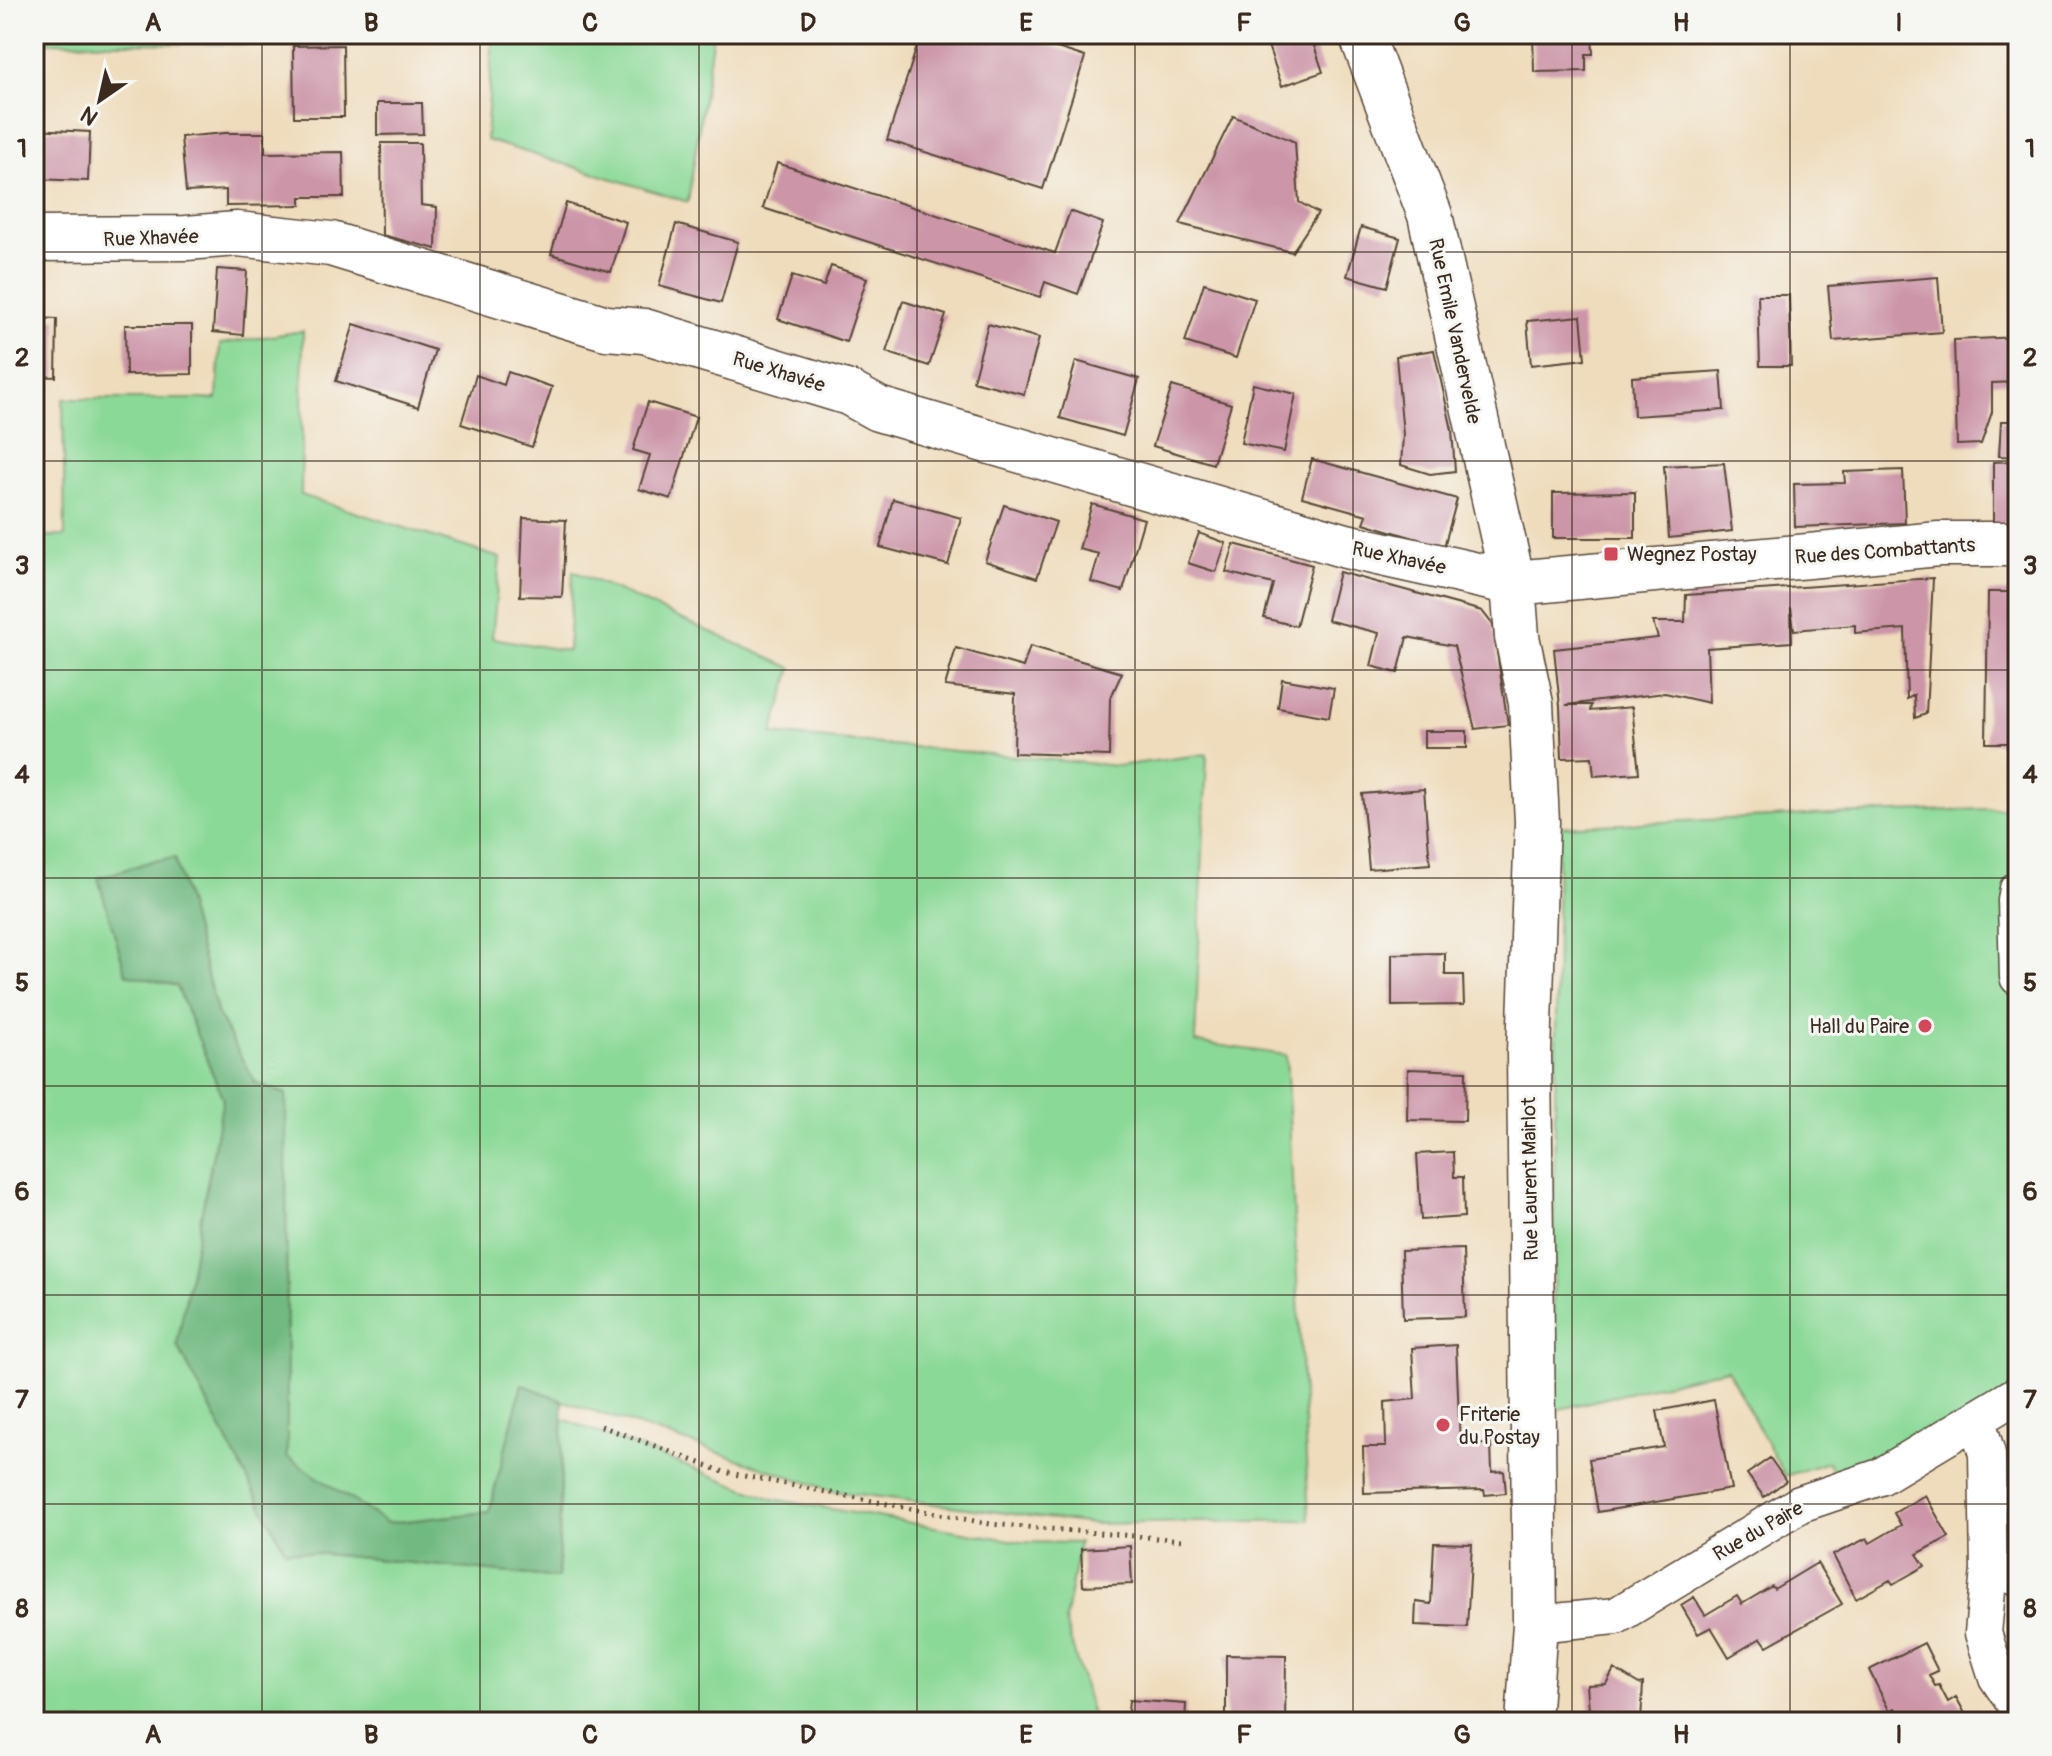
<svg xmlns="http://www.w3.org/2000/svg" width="2052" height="1756" viewBox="0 0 2052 1756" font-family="Pangolin,sans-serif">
<rect width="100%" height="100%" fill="#f6f6f2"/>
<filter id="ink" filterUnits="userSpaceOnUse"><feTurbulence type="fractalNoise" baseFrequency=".0125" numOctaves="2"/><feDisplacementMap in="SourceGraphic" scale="16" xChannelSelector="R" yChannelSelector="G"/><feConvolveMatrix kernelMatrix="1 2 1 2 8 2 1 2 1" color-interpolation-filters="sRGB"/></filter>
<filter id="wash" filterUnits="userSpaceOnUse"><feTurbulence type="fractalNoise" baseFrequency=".006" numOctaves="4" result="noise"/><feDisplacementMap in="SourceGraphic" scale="32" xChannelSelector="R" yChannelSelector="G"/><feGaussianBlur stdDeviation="1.8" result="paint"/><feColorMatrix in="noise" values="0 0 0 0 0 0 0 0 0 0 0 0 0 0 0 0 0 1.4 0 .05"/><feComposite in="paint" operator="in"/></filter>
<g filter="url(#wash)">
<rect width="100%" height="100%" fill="#efdcbc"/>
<path fill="#8bd997" stroke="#63825a" stroke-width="2" d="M34,34H295L294,45L34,42Z
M493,34H713L688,202L486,140Z
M303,331L301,495L500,558L492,638L568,651L573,571L792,668L772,734L1118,766L1207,754L1195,1042L1286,1055L1309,1520L1092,1524L833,1491L564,1401L522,1384L489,1512L387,1523L287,1457L286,1094L255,1083L218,1015L175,858L152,861L99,879L126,974L177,986L223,1099L177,1345L285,1550L558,1578L563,1419L773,1499L1021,1542L1079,1543L1065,1621L1094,1722H558L527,1716L523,1722H34V537L65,536L63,399H217L220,344Z
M2018,808V1394L1880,1477L1834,1474L1828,1462L1785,1476L1727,1369L1552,1411L1558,827L1832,814Z"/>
<path fill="#70b980" stroke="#56724f" stroke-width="2" d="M175,858L218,1015L255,1083L286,1094L287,1457L387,1523L489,1512L522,1384L563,1401L558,1578L285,1550L177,1345L223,1099L177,986L126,974L98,878L152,861Z"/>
<g id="blocks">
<path fill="#cc95a8" d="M921,34H1014L1085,57L1043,189L887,140Z
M1264,34H1310L1323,72L1282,86Z
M1533,34H1592L1593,54H1586V71L1534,72Z
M343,45L344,117H294L293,46Z
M377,103H422L423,134L377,135Z
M1233,116L1295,142L1299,202L1318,213L1292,252L1180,224Z
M34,129L90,132L88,181L34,179Z
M225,133H265V153L343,152L344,197H301V205L226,206V190L186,192L181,137Z
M381,143H420L421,205L437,207L436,249L382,235Z
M777,163L1055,253L1070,211L1103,223L1078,294L1045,282L1040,297L763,208Z
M566,203L626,222L611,272L551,254Z
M676,224L738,242L721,303L659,286Z
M1361,227L1400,238L1387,287L1347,276Z
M831,266L867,278L846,342L778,319L792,276L824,286Z
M217,269L247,271L243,335L213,332Z
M1938,277L1942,332L1833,341L1828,286Z
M1204,283L1255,299L1236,358L1185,342Z
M1758,295H1789L1791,366H1760Z
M903,301L946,315L929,366L886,352Z
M1581,316L1585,359L1531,365L1527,321Z
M34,318L57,319L56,377L34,376Z
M354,324L435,350L418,407L336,381Z
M988,324L1039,338L1024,394L973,381Z
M125,325H192V374L126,375Z
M2018,337V382L1992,383V412L1981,444L1957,445L1954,340Z
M1434,350L1452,430L1455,471L1430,474L1401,465L1403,435L1396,356Z
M1076,361L1139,379L1123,436L1060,418Z
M1721,371L1724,410L1634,416L1632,377Z
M508,372L552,387L532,447L461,424L476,375L504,385Z
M1253,384L1296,394L1284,452L1241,443Z
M1172,386L1231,404L1213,464L1153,446Z
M648,402L696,417L671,499L639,489L650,455L633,450Z
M2001,421H2018V457L1999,456Z
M1312,459L1457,499L1444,547L1364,523L1367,515L1302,497Z
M2018,461V524H1993V462Z
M1724,463L1732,531L1669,538L1664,466Z
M1903,470L1905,523L1795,527L1794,484L1845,483L1844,472Z
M1635,492V538H1553V493Z
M893,499L961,518L948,565L880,547Z
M1092,504L1144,519L1123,591L1091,582L1099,554L1079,549Z
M1004,505L1056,522L1037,578L985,561Z
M523,518L566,520L562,597L520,596Z
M1199,533L1226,543L1216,572L1188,563Z
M1234,544L1312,565L1296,626L1264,618L1273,584L1226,572Z
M1339,572L1482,611L1493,625L1508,725L1475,729L1454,646L1407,637L1398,673L1371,666L1379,633L1327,620Z
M1933,578L1926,714L1915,718L1914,695L1907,699L1905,629L1855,633V625L1794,630L1791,608L1792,642L1707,648L1709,703L1665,693L1566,705H1591L1590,711L1632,707L1639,773L1594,776L1592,757L1562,758L1560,706L1554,649L1658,638L1653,622H1685L1686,595Z
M1988,592H2018V743H1986Z
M1030,646L1122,673L1110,699L1109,756L1014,753L1015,694L945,686L956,648L1023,667Z
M1282,679L1334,688L1329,717L1278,708Z
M1424,731H1467V748H1424Z
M1424,789L1430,864L1369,869L1362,794Z
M1445,953V975H1463L1464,1005L1392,1006V954Z
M1408,1069L1466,1071L1465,1121L1407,1120Z
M1453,1152L1454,1177H1463L1464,1217L1421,1220L1417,1154Z
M1463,1249L1465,1317L1403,1319L1401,1251Z
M1456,1345L1460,1445L1491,1444L1492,1472L1504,1471L1506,1493L1485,1495L1484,1490L1364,1493L1363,1447H1386L1385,1402L1415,1399L1412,1348Z
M1714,1400L1731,1489L1598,1512L1589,1459L1664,1447L1657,1411Z
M1770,1458L1786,1481L1764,1497L1747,1474Z
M1925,1495L1949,1537L1917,1554L1925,1566L1893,1584L1890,1580L1856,1599L1833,1555L1867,1538L1870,1543L1901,1525L1894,1513Z
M1434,1543L1472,1544L1467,1627L1415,1625L1416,1602L1431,1604Z
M1130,1546L1132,1584L1083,1586L1081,1549Z
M1817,1563L1842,1604L1767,1646L1761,1638L1729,1657L1711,1627L1698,1634L1681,1605L1694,1597L1705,1615L1737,1596L1742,1604L1772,1586L1774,1589Z
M1924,1643L1938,1671L1929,1675L1935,1686L1939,1685L1948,1702L1956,1697L1969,1721L1975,1718L1977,1722H1902L1895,1708L1890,1712L1869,1670Z
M1226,1655L1286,1656L1285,1722H1226Z
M1614,1669L1639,1684L1643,1683L1641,1722H1590L1587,1685L1606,1684Z
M1129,1700L1186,1704L1185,1722H1127Z"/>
</g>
</g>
<g filter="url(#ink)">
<use href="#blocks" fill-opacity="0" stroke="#564536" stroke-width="2"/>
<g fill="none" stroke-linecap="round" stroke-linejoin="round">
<defs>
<path id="minor" d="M2018,889L2016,901L2018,977
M1977,1420L1987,1454L1989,1570L2018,1577
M1989,1570L1983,1633L1997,1677L2018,1708
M1535,1624L1616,1616L1800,1504L1880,1477L2018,1394"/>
<path id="tertiary" d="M1361,34L1430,215L1513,583L1517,637L1531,703L1537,822L1529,1053L1535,1624L1528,1722
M34,239L186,238L237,234L331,244L606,328L644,331L849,393L878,409L1346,546L1513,583L1939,544H2018"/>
</defs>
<use href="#minor" stroke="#564536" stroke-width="39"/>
<use href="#tertiary" stroke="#564536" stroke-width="47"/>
<path stroke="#564536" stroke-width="5" stroke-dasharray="2 6" stroke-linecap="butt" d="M601,1426L724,1472L990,1524L1182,1540"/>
<use href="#minor" stroke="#fff" stroke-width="36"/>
<use href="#tertiary" stroke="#fff" stroke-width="44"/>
</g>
</g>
<path fill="none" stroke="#3b2a1e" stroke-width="2" stroke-opacity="0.55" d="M262,34V1722M480,34V1722M699,34V1722M917,34V1722M1135,34V1722M1353,34V1722M1572,34V1722M1790,34V1722M34,252H2018M34,461H2018M34,670H2018M34,878H2018M34,1086H2018M34,1295H2018M34,1504H2018"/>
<g fill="#d1495b" stroke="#f6f6f2" stroke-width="3">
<rect x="1603" y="546" width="16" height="16" rx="4"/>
<circle cx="1925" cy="1026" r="8"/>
<circle cx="1443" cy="1425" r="8"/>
</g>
<g text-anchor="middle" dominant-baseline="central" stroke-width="6" stroke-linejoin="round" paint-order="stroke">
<g font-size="20" fill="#3b2a1e" stroke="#f6f6f2">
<text transform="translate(151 238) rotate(-2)">Rue Xhavée</text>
<text transform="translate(1455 331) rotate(78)">Rue Emile Vandervelde</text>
<text transform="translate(779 372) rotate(17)">Rue Xhavée</text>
<text transform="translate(1885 551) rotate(-4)">Rue des Combattants</text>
<text transform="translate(1399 558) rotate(12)">Rue Xhavée</text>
<text transform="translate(1530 1179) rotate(-91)">Rue Laurent Mairlot</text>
<text transform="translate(1758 1531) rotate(-30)">Rue du Paire</text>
</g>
<g font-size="20" fill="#3b2a1e" stroke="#f6f6f2" text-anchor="start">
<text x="1627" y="554">Wegnez Postay</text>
<text x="1909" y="1026" text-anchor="end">Hall du Paire</text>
<text x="1459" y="1414">Friterie<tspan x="1459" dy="23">du Postay</tspan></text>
</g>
</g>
<rect width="2052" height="1756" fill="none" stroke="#f6f6f2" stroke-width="88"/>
<g transform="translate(100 100) rotate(214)" stroke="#f6f6f2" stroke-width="6" paint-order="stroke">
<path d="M0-6L14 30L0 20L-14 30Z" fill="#3b2a1e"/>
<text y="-12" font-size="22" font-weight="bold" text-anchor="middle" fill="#3b2a1e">N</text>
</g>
<rect x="44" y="44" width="1964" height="1668" fill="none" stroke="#3b2a1e" stroke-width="3"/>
<g font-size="26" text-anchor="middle" font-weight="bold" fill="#3b2a1e">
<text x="153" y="31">A</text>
<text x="371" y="31">B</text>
<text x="590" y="31">C</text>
<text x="808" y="31">D</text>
<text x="1026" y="31">E</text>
<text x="1244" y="31">F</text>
<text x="1462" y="31">G</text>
<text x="1681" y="31">H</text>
<text x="1899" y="31">I</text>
<text x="22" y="157">1</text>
<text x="2030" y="157">1</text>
<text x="22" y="366">2</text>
<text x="2030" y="366">2</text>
<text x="22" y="574">3</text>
<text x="2030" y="574">3</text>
<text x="22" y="783">4</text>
<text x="2030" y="783">4</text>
<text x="22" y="991">5</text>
<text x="2030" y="991">5</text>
<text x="22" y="1200">6</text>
<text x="2030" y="1200">6</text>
<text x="22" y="1408">7</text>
<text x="2030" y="1408">7</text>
<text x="22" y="1617">8</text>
<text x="2030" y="1617">8</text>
<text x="153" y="1743">A</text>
<text x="371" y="1743">B</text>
<text x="590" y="1743">C</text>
<text x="808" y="1743">D</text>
<text x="1026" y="1743">E</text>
<text x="1244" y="1743">F</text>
<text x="1462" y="1743">G</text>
<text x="1681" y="1743">H</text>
<text x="1899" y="1743">I</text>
</g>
</svg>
